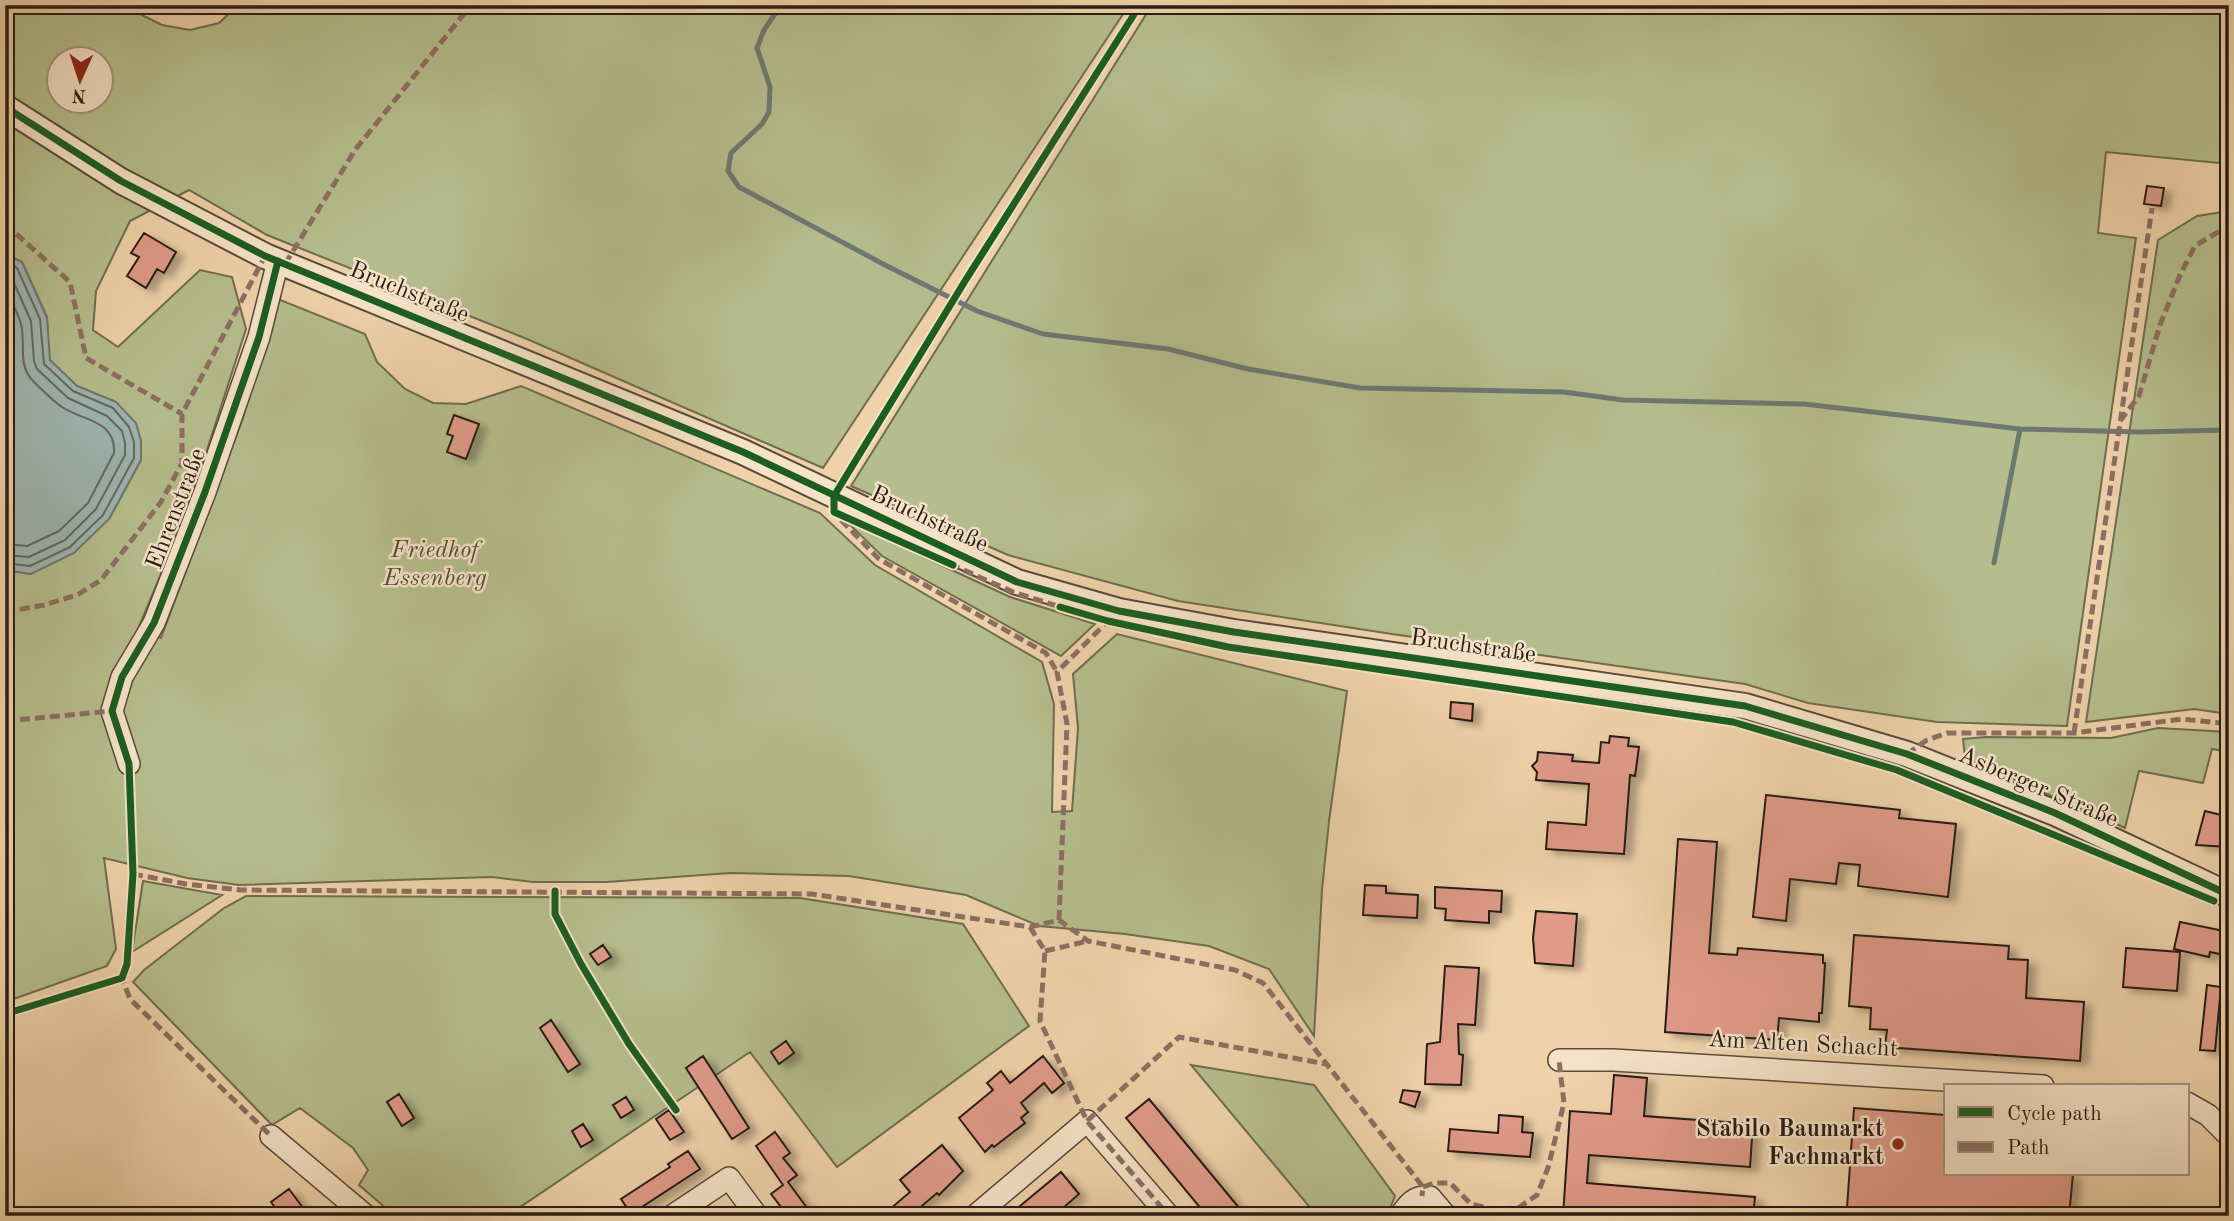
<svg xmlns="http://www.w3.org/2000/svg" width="2234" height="1221" viewBox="0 0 2234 1221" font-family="'Old Standard TT',serif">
<defs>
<filter id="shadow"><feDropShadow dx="8" dy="4.5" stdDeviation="3.5" flood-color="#0004"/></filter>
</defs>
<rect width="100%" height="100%" fill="#efd2aa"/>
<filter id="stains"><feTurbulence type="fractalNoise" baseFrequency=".00286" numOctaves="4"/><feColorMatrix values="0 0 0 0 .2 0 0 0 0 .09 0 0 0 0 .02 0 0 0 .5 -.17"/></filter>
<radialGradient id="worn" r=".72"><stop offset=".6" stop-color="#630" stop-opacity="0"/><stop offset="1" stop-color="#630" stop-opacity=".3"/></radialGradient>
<path fill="#b5bd8c" stroke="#6e6d50" stroke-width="2" fill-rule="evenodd" d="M5,5H122L162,25L190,30L219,23L238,5H778V14L780,5H1129L823,468L527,339L267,235L189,190L130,221L96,291L93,330L118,347L200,270L232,277L246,329L188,509L138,629L161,638L243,418L278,299L365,334L377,362L405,389L433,403L466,404L521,386L820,513L875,565L1042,662L1054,704L1052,812L1072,811L1078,728L1073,674L1117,634L1347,691L1329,821L1322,890L1314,1036L1269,969L1209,946L1125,934L1039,926L966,895L849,876L730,873L607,882H533L492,877L239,885L187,878L104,858L116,949L107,966L5,1002V570L31,574L109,519L141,460L116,402L77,386L49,360L47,317L22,262L5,254ZM60,60H102V102H60Z
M1152,5H2229V164L2106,152L2098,233L2136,238L2067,726L1937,722L1808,703L1745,684L1392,634L1178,601L1008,555L851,486Z
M2229,211V714L2194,709L2086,722L2158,240L2197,216Z
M846,521L1010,597L1095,624L1061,656L882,556Z
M2158,728L2229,732V752L2212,749L2203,783L2139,771L2125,828L1965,758L1963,739L1986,737L2111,738Z
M143,881L222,895L132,952Z
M246,896L800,898L963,924L1029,1026L837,1167L750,1052L507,1216H395L359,1185L368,1170L353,1148L300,1108L272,1125L133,982L144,970L224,908Z
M1191,1065L1314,1085L1395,1196L1389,1211L1378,1216H1317Z"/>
<path fill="#9db5b2" stroke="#6e7873" stroke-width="2" d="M5,254L22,262L47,318L50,360L77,386L116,402L136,423L141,441V460L109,519L74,553L31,574L5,570Z"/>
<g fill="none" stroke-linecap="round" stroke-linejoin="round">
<path stroke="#626963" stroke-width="2" d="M5,261L17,268L40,319L44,364L73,391L113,408L129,427L134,442V458L103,515L70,547L30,566L5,563
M5,271L10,274L31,321L34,361L37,369L68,398L107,416L122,431L125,443V455L96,509L65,540L29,557L5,555
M5,289C10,300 18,312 21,324C26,343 17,365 33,381C42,390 52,400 62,407C83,421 116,420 114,453L88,503L59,531L27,546L5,544"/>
<path stroke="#6e7873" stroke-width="5" d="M781,5L764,30L757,48L770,87L769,112L762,124L731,153L728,171L739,187L885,265L977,311L1043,334L1168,349L1248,369L1360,388L1564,392L1623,400L1804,404L2020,429L2139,432L2229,430
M1994,563L2020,429"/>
</g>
<path fill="#df9a88" stroke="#281d14" stroke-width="2" filter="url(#shadow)" d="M2147,186L2164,188L2161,206L2144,204Z
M144,233L176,252L164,273L157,269L146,288L127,276L139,257L131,253Z
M454,415L479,424L466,459L447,452L453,436L447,434Z
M1451,702L1473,704L1472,721L1450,718Z
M1610,736L1629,738L1628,746L1639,747L1635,776L1630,775L1624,854L1546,849L1548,822L1586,825L1589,784L1536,780L1537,772L1532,766L1537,761L1538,752L1573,755L1572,761L1599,763L1601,742L1609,743Z
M1766,795L1900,810L1899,818L1956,824L1948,897L1858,886L1860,865L1839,863L1836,884L1790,879L1786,921L1753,917Z
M2205,811L2229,817V847L2196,845Z
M1678,839L1717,842L1709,953L1737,955L1738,948L1823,955V963H1825L1822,1013H1819V1022L1779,1018L1777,1040L1665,1032Z
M1365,885L1386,886V893L1418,895L1417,918L1363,915Z
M1435,887L1502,891L1501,912L1489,911V923L1445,920L1446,909L1435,908Z
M1536,911L1577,914L1573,966L1535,963L1533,938Z
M2180,922L2229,932V956L2210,952L2209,957L2174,949Z
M1854,935L2009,946L2008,959L2028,960L2026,998L2084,1002L2080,1061L1885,1047L1887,1030L1870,1029L1871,1008L1849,1006Z
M603,945L611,957L598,965L590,954Z
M2126,948L2180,952L2177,991L2123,987Z
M1445,966L1479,968L1475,1025L1458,1024L1459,1054L1463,1055L1461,1085L1425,1084L1427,1044L1440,1042Z
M2207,985L2221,987L2215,1051L2200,1050Z
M551,1020L580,1064L568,1072L540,1028Z
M786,1041L794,1053L779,1064L771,1052Z
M703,1056L749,1128L732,1139L686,1068Z
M1043,1056L1064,1083L1052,1093L1044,1083L1021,1103L1028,1112L1021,1118L1025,1123L994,1147L992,1145L985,1152L959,1118L993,1090L987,1083L1001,1071L1010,1083Z
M1614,1075L1647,1078L1644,1116L1753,1124L1750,1167L1589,1155L1587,1183L1755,1197L1753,1216H1563L1570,1111L1611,1114Z
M1403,1090L1420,1092L1415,1107L1400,1102Z
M399,1094L414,1118L402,1126L387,1102Z
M626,1097L634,1110L621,1118L613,1105Z
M1149,1099L1240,1209L1232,1216H1207L1126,1118Z
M1854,1108L1945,1115V1174H2073L2069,1216H1888L1889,1211L1847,1208Z
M669,1110L684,1132L670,1140L656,1119Z
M1499,1115L1523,1117L1522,1132L1533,1133L1530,1157L1448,1151L1450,1129L1498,1133Z
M583,1124L593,1140L581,1147L572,1131Z
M775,1132L790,1153L783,1158L797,1175L788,1182L813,1216H788L771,1194L783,1185L756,1146Z
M942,1145L963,1171L939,1195L937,1193L910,1216H882L910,1192L900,1180Z
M688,1151L700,1169L631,1214L621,1199L670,1167L668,1164Z
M1061,1172L1079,1194L1054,1216H1008Z
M289,1189L309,1216H281L271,1202Z"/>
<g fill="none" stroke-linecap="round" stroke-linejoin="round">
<defs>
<path id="minor" d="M129,764L112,711L122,677L154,623L205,492L259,337L278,261
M1559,1060H1613L2043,1086
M2187,1103L2208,1115L2229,1136
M271,1136L366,1216
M672,1216L729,1178L757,1216
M975,1216L1087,1121L1169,1216
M1400,1216C1408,1204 1415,1195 1430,1197L1446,1216"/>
<path id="tertiary" d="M5,107L121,181L265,256L743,452L1017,582L1119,611L1234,632L1745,706L1907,754L2055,813L2229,895"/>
</defs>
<use href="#minor" stroke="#5a4a3a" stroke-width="24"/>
<use href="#tertiary" stroke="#5a4a3a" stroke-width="28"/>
<use href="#minor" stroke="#f5e2c8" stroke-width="21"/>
<use href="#tertiary" stroke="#f5e2c8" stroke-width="24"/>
<path stroke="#8d6e63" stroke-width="5" stroke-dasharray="10 5" stroke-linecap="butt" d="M5,224L70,282L86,358L182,414
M285,264L355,150L471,5
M2120,421L2139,396L2160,325L2180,275L2195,246L2229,225
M841,520L879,559L1046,653L1057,672
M950,564L1013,592L1064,608
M5,612L44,605L77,595L101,580L161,502L182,463V414L265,256
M5,721L112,711
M2074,733L2152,208
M1907,754L1927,740L1947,733H2074L2182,719L2229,724
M133,874L186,884L241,890L812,894L1030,927L1059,920L1088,941L1235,970L1263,983L1423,1187L1422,1196
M1059,920L1067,724L1057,672L1108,621
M1030,927L1045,951L1040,1021L1087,1121L1169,1216
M1045,951L1088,941
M123,974L122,978L130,999L271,1136
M1087,1121L1179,1037L1326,1064
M1423,1187L1434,1183H1450L1471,1204L1492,1209L1518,1208L1537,1195L1548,1168L1564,1103L1559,1060"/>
<defs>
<path id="cycleway" d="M5,107L121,181L265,256L743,452L1017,582L1119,611L1234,632L1745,706L1907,754L2055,813L2229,895
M953,565L834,512V496L965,281L1140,5
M1060,607L1108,621L1228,647L1733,722L1897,770L2214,901
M555,891V914L581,964L629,1044L676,1110
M5,1014L122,978L127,964L133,874L129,764L112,711L122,677L154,623L205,492L259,337L278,261"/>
</defs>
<use href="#cycleway" stroke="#f5e2c8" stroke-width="11"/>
<use href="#cycleway" stroke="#1b5e20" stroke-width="7"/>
</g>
<circle fill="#8f2418" stroke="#f5e2c8" stroke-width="2.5" cx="1898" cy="1144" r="7"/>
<g text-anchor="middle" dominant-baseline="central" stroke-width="5" stroke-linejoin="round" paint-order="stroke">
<g font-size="24" fill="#281d14" stroke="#f5e2c8">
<text transform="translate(409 293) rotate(22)">Bruchstraße</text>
<text transform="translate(177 509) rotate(-69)">Ehrenstraße</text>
<text transform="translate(929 520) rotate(25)">Bruchstraße</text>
<text transform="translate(1473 647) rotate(8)">Bruchstraße</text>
<text transform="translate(2038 788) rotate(23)">Asberger Straße</text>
<text transform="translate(1803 1045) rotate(3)">Am Alten Schacht</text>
</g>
<g font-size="24" font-style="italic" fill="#524d38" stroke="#f5e2c8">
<text x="435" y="551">Friedhof<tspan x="435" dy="28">Essenberg</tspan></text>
</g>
<g font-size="24" font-weight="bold" fill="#281d14" stroke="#f5e2c8" text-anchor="end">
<text x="1884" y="1130">Stabilo Baumarkt<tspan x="1884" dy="28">Fachmarkt</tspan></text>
</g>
</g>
<rect width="2234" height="1221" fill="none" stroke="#efd2aa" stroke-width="28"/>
<rect x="7" y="7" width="2220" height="1207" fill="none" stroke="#281d14" stroke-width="3.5"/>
<rect x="14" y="14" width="2206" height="1193" fill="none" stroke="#281d14" stroke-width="2"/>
<rect x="1944" y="1084" width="245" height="91" fill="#f5e2c8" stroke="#a39380" stroke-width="2"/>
<rect x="1958" y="1107" width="35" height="10" fill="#1b5e20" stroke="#a39380" stroke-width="2"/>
<text x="2007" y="1120" font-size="21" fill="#281d14">Cycle path</text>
<rect x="1958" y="1142" width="35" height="10" fill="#8d6e63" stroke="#a39380" stroke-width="2"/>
<text x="2007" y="1154" font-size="21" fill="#281d14">Path</text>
<g transform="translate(80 80) rotate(183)"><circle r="33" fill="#f5e2c8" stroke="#a39380" stroke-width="2"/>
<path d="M0-5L12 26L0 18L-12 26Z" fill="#8f2418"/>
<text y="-10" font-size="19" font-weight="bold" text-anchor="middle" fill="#281d14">N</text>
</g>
<rect width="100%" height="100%" filter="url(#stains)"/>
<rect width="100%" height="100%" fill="url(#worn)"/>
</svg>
